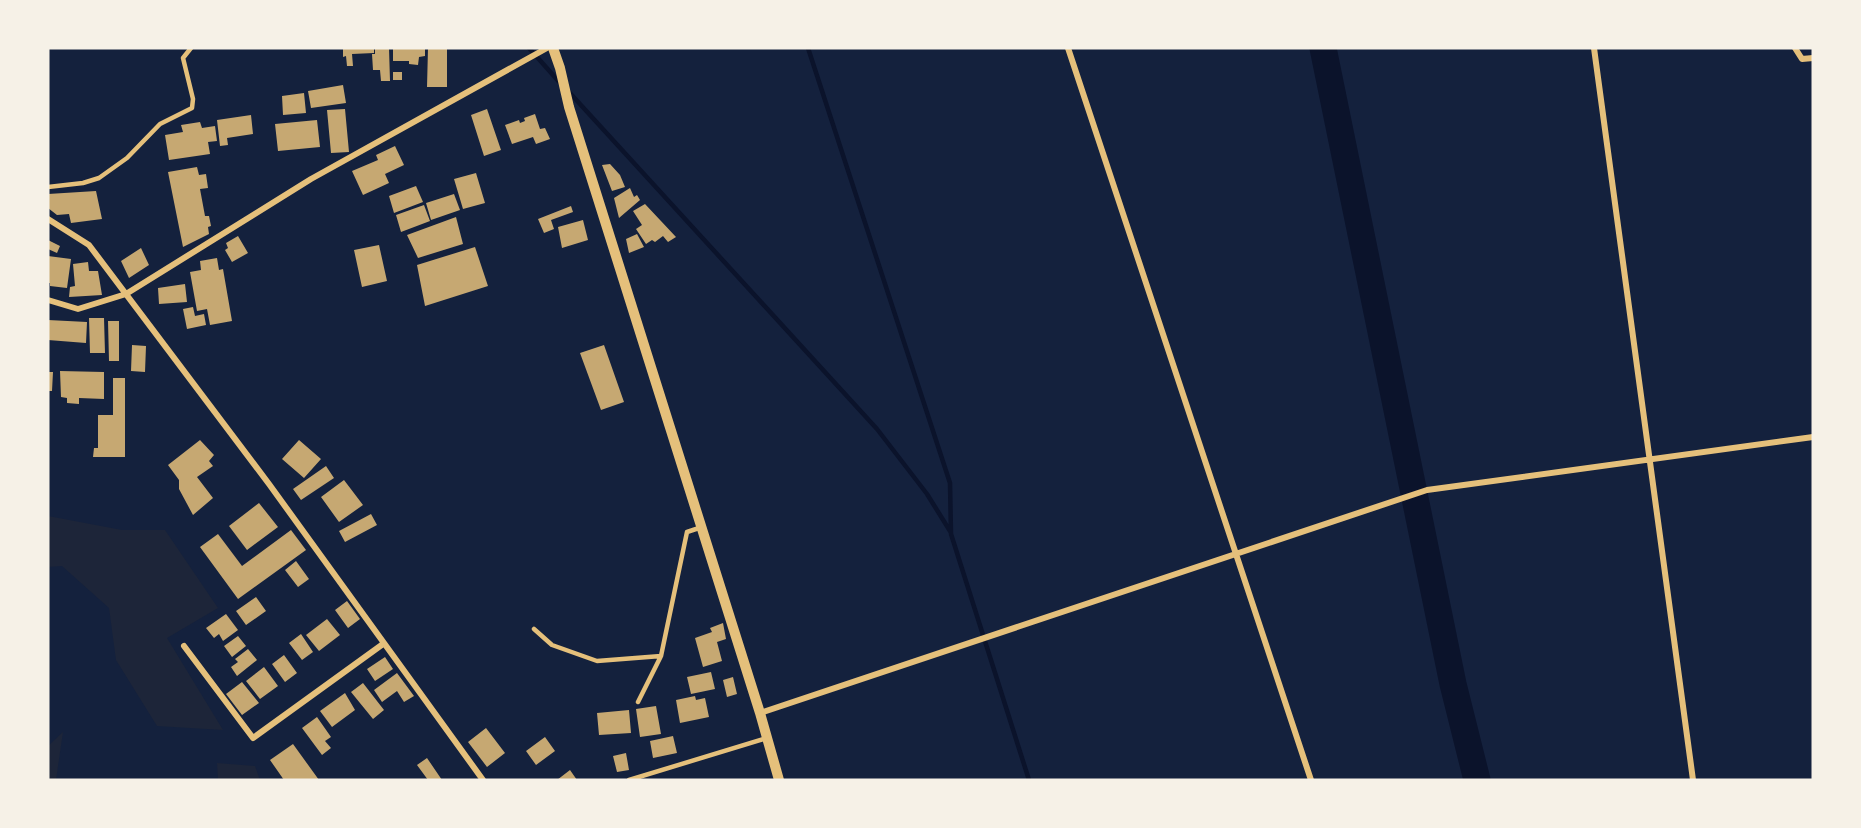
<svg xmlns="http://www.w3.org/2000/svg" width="1861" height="828" viewBox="0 0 1861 828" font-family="Inter,sans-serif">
<rect width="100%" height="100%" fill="#14213d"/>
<path fill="#1d2539" d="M48,516L122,530H165L218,608L167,638L223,730L157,726L116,660L109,608L62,566L48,567Z
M63,732L56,780H48V746Z
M217,763L255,766L260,780H218Z"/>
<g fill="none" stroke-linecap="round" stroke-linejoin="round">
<path stroke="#0b132b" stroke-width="4.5" d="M529,48L561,84
M808,48L950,483L951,534L1029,780
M569,92L877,429L927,494L950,531"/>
<path stroke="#0b132b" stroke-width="27" d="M1323,48L1453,684L1477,780"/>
</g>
<path fill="#c6a872" d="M343,48H374V53L352,54L353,66H347L346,56L343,57Z
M375,48H389L390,81H381L380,70H373L372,54H375Z
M393,48H425V56L419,57L418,65L409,64V61H393Z
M428,48H447V87H427Z
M393,72H402V80H393Z
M343,85L346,103L311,108L308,91Z
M304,93L306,113L283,115L282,96Z
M345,109L349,152L331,153L327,110Z
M487,109L501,150L484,156L471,115Z
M535,114L540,129L545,128L550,139L536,144L533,137L512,144L505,125L519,120L520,123L525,121L524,118Z
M251,115L253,134L227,138L228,145L220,146L217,120Z
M317,120L320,147L278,151L275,124Z
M200,122L202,128L215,126L217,141L208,142L210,154L169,160L165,135L183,132L181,125Z
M395,146L404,165L385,174L389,183L363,195L352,171L378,160L376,155Z
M610,164L620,175L625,187L612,191L602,165Z
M197,167L199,175L206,174L208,188L200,189L205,216H209L211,226L208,227L209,234L183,247L168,172Z
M476,173L485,203L463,209L454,179Z
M416,186L423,202L394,213L389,196Z
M630,188L634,197L637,195L640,200L619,218L614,198Z
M96,191L102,219L71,223L69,214L57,215L48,208V194Z
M454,194L460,210L431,220L426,203Z
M645,204L676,237L668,242L663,236L655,242L652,240L646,244L636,229L642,225L633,211Z
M424,205L430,221L401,232L396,215Z
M571,206L573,212L551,220L554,229L544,233L538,219Z
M456,217L463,244L418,258L407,235Z
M583,220L588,240L562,248L558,227Z
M637,234L644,247L629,253L626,239Z
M238,236L248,253L232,262L225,250L228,248L226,243Z
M48,240L60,246L57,253L48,249Z
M379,245L387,281L362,287L354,250Z
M475,247L488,286L425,306L417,265Z
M141,248L149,265L129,278L121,261Z
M48,256L71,259L67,288L50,286V283H48Z
M217,258L219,270L223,269L232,321L210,325L207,309L197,311L190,272L201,270L200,261Z
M88,262L89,271H98L102,295L69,297L70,287L75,286L73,264Z
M185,284L187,302L159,304L158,288Z
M193,307L195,316L204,314L206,325L187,329L183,309Z
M89,318H104L105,353H90Z
M48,320L87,322L86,343L48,340Z
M108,321H119V361H109Z
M132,345L146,346L145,372L131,371Z
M604,345L624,402L601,410L580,353Z
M60,371L104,372V399L79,398V404L67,403V398L61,397Z
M48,372H53L52,391H48Z
M113,378H125V457H93L94,448H98V415H113Z
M200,440L214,455L209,461L213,466L197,477L213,498L193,515L179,489V480L168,465Z
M299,440L321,459L304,478L282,459Z
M326,466L334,478L301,500L293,489Z
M344,480L363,505L339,522L321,497Z
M259,503L278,527L247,550L229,526Z
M371,514L377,525L345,542L339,531Z
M291,530L306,550L238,599L200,547L218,534L242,566Z
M296,561L309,579L298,587L285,570Z
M256,597L266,611L246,625L236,611Z
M347,601L360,619L348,628L335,610Z
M226,614L238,630L223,641L219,634L214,638L206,628Z
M327,619L340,635L319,651L306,635Z
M723,623L726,639L717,642L722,661L703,667L695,638L712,632L710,628Z
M301,634L313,652L302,660L289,643Z
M238,636L246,646L232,657L224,646Z
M248,649L257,660L237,676L231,667L238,662L235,659Z
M284,655L297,673L285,682L272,664Z
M385,657L393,669L375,681L367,669Z
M264,667L278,686L260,699L246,681Z
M711,672L715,689L691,694L687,677Z
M397,673L414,696L404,702L397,691L382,702L374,690Z
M733,677L737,694L727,697L723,680Z
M242,682L259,703L242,715L226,694Z
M363,683L384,710L373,719L351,692Z
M345,693L355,710L332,727L320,711Z
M695,696L696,700L705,698L709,717L680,723L676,700Z
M656,706L661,734L640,737L636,709Z
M629,710L631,733L599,735L597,713Z
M317,717L331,737L325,741L331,748L322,755L302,728Z
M486,728L505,753L487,767L468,742Z
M673,736L677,753L653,758L650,741Z
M545,737L555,751L536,765L526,751Z
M293,744L319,780H284L270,760Z
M626,753L629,770L617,772L613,756Z
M427,758L442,780H428L417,765Z
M570,770L577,780H557Z"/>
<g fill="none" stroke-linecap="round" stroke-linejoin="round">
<path stroke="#e5c07b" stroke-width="4.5" d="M48,187L83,183L99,178L127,158L160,124L192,108L193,99L183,58L191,48
M534,629L552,645L597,661L661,656
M638,702L661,656L687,532L702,527
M629,780L767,738"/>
<path stroke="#e5c07b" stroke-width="6" d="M1068,48L1311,780
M1594,48L1693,780
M1795,48L1802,59L1813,58
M48,219L89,245L269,484L483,780
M48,300L78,309L126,294L311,179L547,48
M184,646L253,738L383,644
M760,713L1427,490L1813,437"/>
<path stroke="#e5c07b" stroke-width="10" d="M553,48L560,68L569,107L760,713L779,780"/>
</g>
<rect width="1861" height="828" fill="none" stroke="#f6f1e7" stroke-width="99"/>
</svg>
